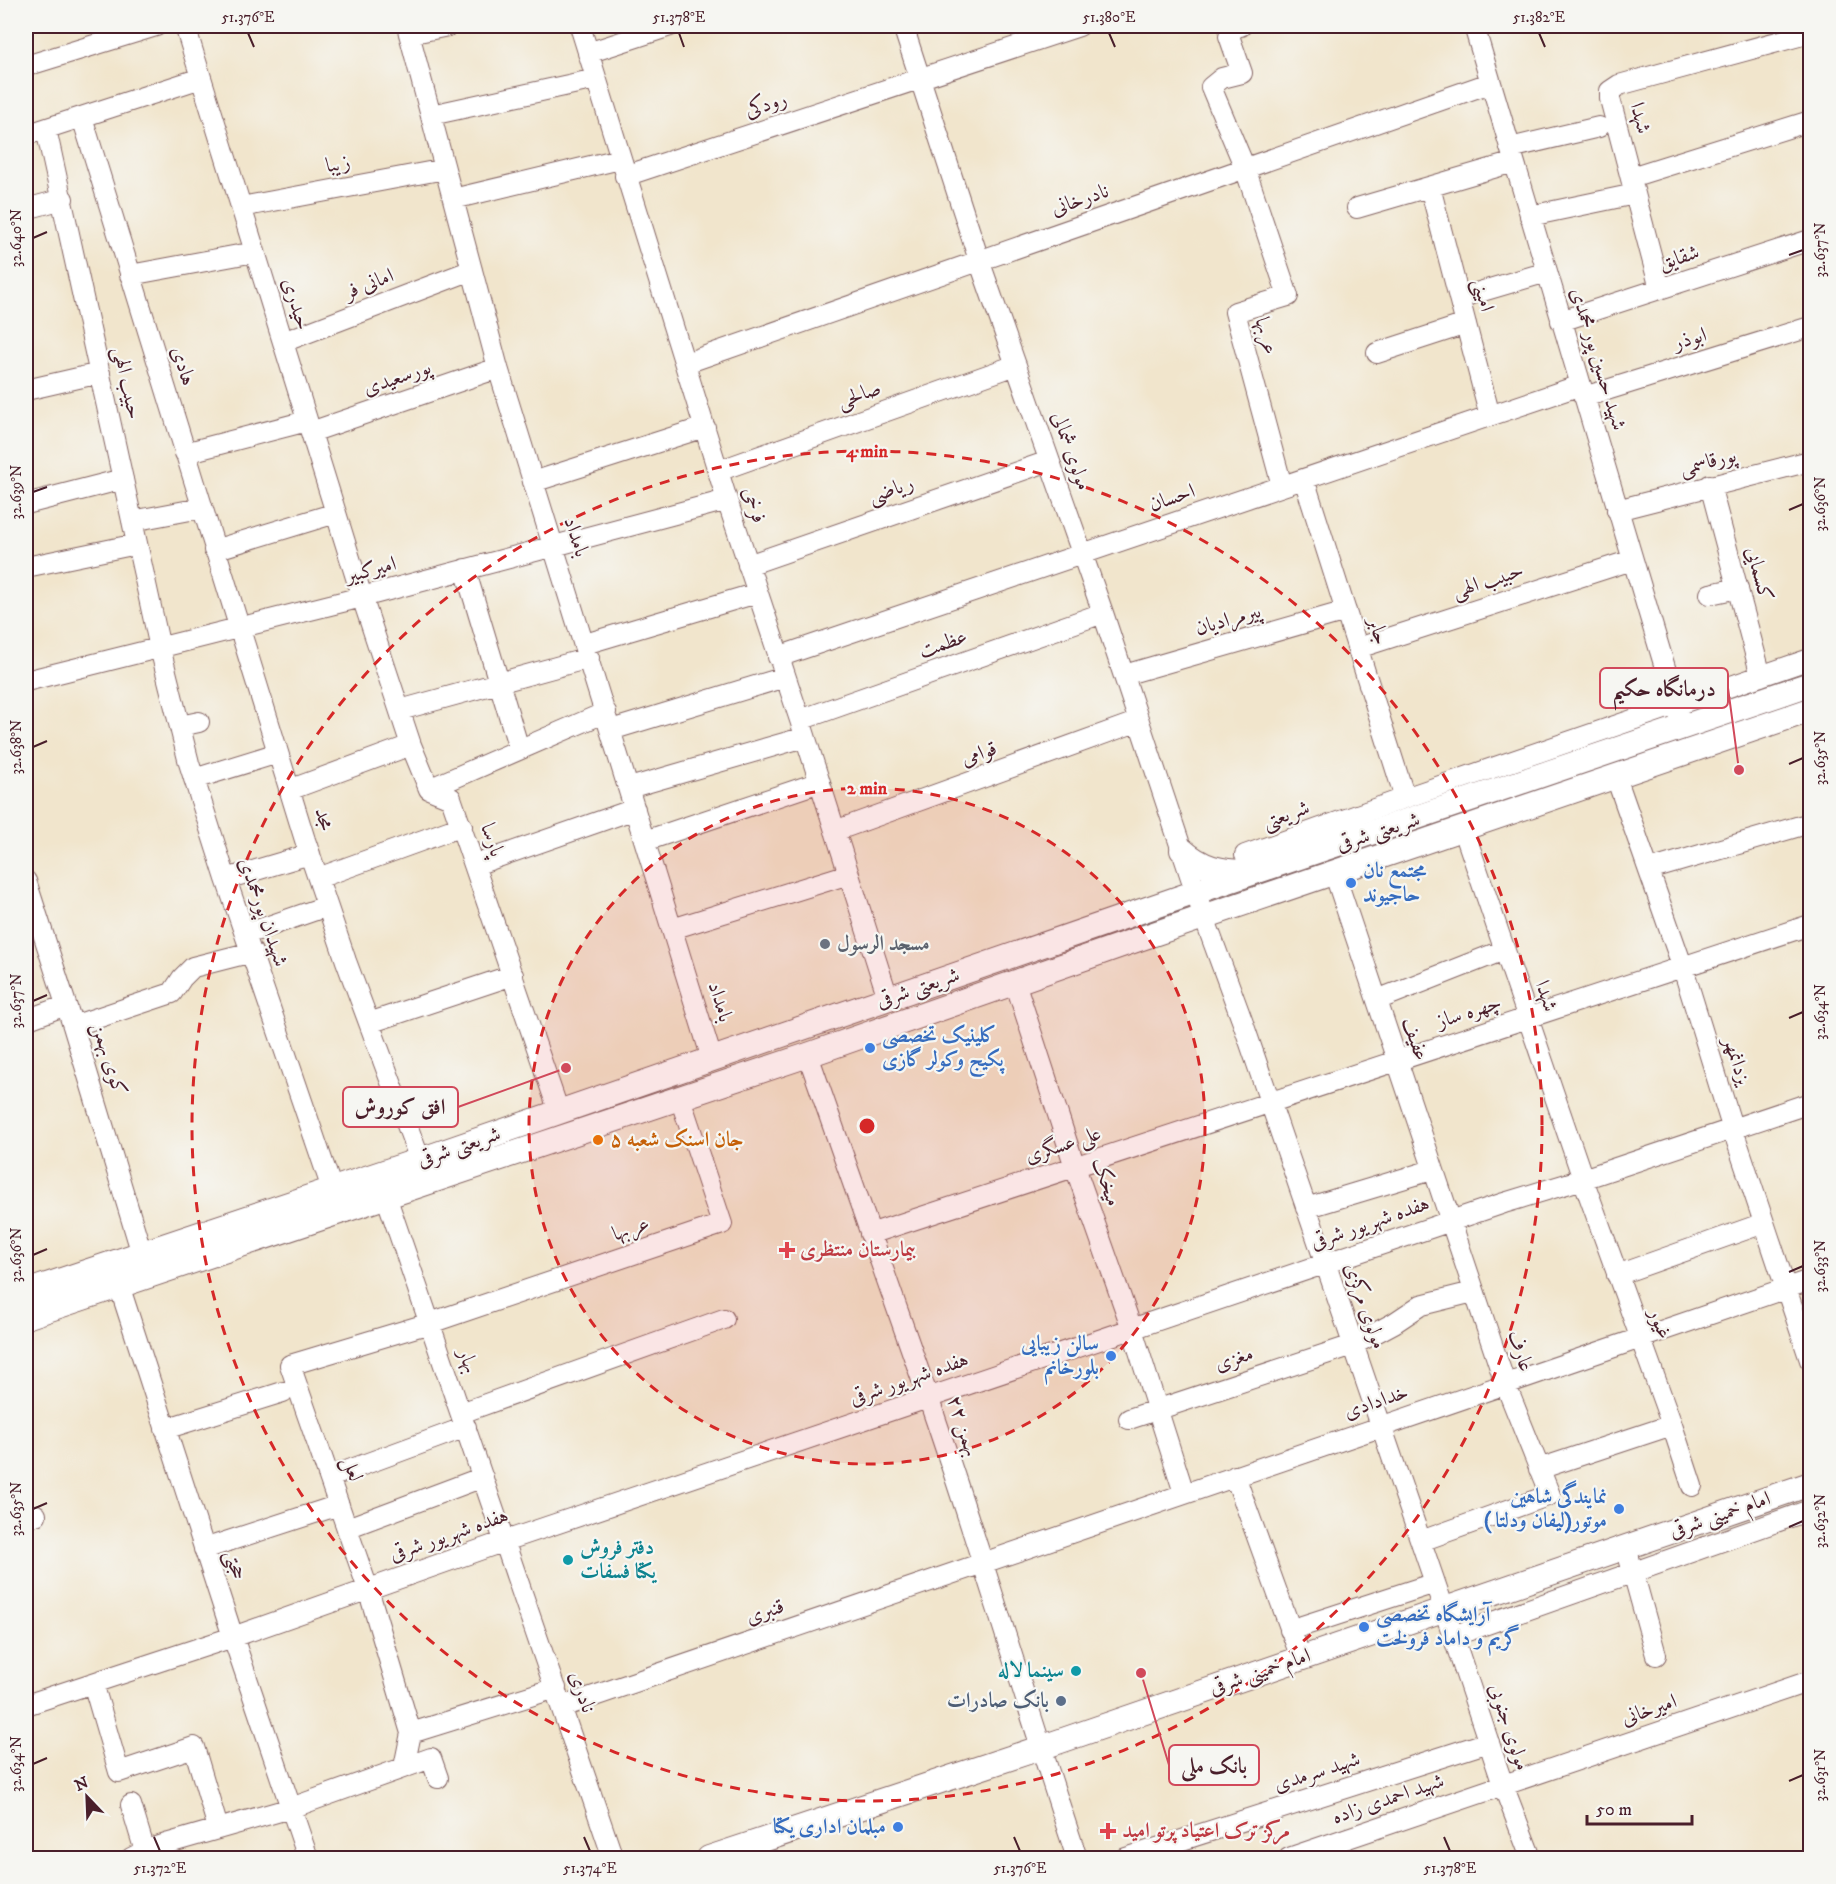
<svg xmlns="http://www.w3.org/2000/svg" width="1836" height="1884" viewBox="0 0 1836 1884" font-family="'IM FELL DW Pica',Amiri,serif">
<rect width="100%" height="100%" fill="#f6f6f2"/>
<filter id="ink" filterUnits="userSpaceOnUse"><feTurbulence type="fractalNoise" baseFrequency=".0167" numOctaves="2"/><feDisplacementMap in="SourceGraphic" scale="12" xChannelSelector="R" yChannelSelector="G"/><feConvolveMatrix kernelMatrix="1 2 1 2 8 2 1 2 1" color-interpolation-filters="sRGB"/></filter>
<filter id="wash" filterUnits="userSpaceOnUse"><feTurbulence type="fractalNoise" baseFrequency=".008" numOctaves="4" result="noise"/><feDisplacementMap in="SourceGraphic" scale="24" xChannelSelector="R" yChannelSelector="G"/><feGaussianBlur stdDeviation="1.35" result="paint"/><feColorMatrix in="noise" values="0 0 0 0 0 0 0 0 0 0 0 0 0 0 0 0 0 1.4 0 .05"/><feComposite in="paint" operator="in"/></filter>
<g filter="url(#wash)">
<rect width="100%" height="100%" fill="#f1e5cc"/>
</g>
<g filter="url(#ink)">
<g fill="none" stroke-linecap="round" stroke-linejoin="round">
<defs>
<path id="minor" d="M185,26L362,597L411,745L429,789L451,798L559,1112
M407,26L498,368L712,1059
M580,26L727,500L800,720L888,998
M903,26L979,260L1103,613L1204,917L1243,1023L1444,1609L1503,1785L1531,1858
M1241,26L1235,27L1229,36L1242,73L1222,78L1211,87L1245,168L1288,296L1235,312L1282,486
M1474,26L1683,728
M409,34L448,26
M588,53L670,26
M26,66L156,26
M431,115L596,79
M82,117L305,840L346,961L420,1160
M46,129L160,648L189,763L226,879L332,1189
M26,135L201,78
M1510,148L1599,127
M625,176L1079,26
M1631,177L1810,121
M1430,187L1490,416
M453,199L620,159
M241,207L445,169
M1357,208L1514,162
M26,209L63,199
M1530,216L1635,194
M130,275L255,252
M1660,289L1610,99V91L1619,85L1810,33
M1459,298L1547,272
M1561,321L1810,240
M283,342L472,270
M1377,353L1466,324
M686,363L1490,83
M26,390L100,373
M1584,397L1810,327
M311,432L498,368
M185,453L307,421
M718,471L1016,365
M1304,479L1405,798
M533,482L705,427
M1710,485L1761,676
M26,504L123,479
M1617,510L1810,461
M132,521L201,508
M214,550L336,513
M748,565L1049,461
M26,567L137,544
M465,569L519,749
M1710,594L1738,588
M585,644L757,593
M1358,648L1632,560
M778,657L1581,385
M1124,675L1346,611
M26,681L362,597L727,500
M400,710L589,658
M800,720L1103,613
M180,726L199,722
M611,730L785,677
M1616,777L1683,968L1733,1130L1810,1360
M194,779L278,753
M629,788L805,737
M429,789L606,712
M289,790L411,745
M1463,828L1583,1179L1672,1425L1692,1486
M835,831L1139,721
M645,841L820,782
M1245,855L1405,798L1810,659
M475,865L635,809
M1649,870L1810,823
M1334,872L1505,1383L1550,1495L1421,1541
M318,878L462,826
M226,879L310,854
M26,881L73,1026L142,1254
M672,929L849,874
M246,934L327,906
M1015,982L1075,1167L1132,1329L1184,1493
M1377,1000L1504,950
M26,1020L66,1005
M369,1023L513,975
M73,1026L172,993L182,978L193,967L252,952
M808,1055C847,1169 889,1283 928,1397C981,1550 1026,1705 1077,1858
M386,1196L613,1858
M1306,1208L1432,1170
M870,1234L1810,925
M1617,1275L1764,1223
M119,1285L233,1637L308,1858
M461,1413L724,1319
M1129,1419L1353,1345L1394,1323L1421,1305L1473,1292
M165,1429L283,1392
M1539,1469L1672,1425
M1235,1476L1301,1658
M330,1477L466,1427
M26,1518L36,1515
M347,1528L483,1477
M1626,1547L1656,1655
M204,1549L339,1505
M1290,1630L1435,1583
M1453,1636L1810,1510
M93,1683L119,1772L194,1747L218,1828
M26,1705L233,1637L505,1541L1504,1203L1583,1179L1810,1103
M562,1707L1810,1280
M411,1733L556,1688
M404,1767L411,1733L368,1589L290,1365L430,1323L722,1224L680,1098
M131,1805L147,1858
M131,1858L145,1851L169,1843L291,1808L431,1758L438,1778
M1126,1858L1489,1742
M1289,1858L1810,1681"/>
<path id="major" d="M1182,850C1202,868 1220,872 1247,872
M26,1292L420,1160L1196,892L1810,684
M26,1317L808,1055L1136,940L1810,710
M709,1858L1040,1748L1810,1484"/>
</defs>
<use href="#minor" stroke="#846463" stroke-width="22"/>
<use href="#major" stroke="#846463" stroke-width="26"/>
<use href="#minor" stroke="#fff" stroke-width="20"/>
<use href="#major" stroke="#fff" stroke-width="24"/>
</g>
</g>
<path fill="none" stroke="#4a1f2b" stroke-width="2" d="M248,33L254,47M679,33L684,47M1109,33L1115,47M1539,33L1545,47M33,238L47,232M1789,255L1803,250M33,492L47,487M1789,510L1803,504M33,747L47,741M1789,764L1803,758M33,1001L47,995M1789,1018L1803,1012M33,1255L47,1249M1789,1272L1803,1266M33,1509L47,1503M1789,1527L1803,1521M33,1764L47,1758M1789,1781L1803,1775M154,1837L160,1851M584,1837L590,1851M1014,1837L1020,1851M1444,1837L1450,1851"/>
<circle cx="867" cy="1126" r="338" fill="#d62828" fill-opacity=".12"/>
<g fill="none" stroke="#d62828" stroke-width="3" stroke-dasharray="10 8">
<circle cx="867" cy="1126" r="338"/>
<circle cx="867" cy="1126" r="675"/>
</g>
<g fill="#3f7fe0" stroke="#f6f6f2" stroke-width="2">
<circle cx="1351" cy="883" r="6"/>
<circle cx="870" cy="1048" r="6"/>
<circle cx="1111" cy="1356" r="6"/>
<circle cx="1619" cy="1509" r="6"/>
<circle cx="1364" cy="1627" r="6"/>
<circle cx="898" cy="1827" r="6"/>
</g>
<circle fill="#6b7280" stroke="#f6f6f2" stroke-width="2" cx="825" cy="944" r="6"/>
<circle fill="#e8710a" stroke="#f6f6f2" stroke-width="2" cx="598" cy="1140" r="6"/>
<g fill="#e0444e" stroke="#f6f6f2" stroke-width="2">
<path d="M784 1241h6v6h6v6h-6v6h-6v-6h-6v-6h6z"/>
<path d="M1105 1822h6v6h6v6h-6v6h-6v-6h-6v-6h6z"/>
</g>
<g fill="#0f9aa8" stroke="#f6f6f2" stroke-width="2">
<circle cx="568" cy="1560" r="6"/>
<circle cx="1076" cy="1671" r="6"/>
</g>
<circle fill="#5c6f8a" stroke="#f6f6f2" stroke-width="2" cx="1061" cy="1701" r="6"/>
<g text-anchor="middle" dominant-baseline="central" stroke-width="4.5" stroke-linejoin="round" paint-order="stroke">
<g font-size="21" fill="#4a1f2b" stroke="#f6f6f2">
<text transform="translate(766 105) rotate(-18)">رودکی</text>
<text transform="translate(1640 118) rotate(75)">شهدا</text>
<text transform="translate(338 164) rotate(-11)">زیبا</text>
<text transform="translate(1080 200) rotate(-19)">نادرخانی</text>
<text transform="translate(1679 258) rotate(-18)">شقایق</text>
<text transform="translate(369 284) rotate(-21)">امانی فر</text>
<text transform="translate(1483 295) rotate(75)">امینی</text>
<text transform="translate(296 304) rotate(73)">حیدری</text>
<text transform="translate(1266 336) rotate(75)">عربها</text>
<text transform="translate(1690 339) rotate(-17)">ابوذر</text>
<text transform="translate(1598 359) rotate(73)">شهید حسین پور محمدی</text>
<text transform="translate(183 366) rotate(73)">هادی</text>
<text transform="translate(397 378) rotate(-19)">پورسعیدی</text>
<text transform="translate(127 383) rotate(78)">حبیب الهی</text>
<text transform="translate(859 395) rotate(-20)">صالحی</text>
<text transform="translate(1071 451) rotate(71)">مولوی شمالی</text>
<text transform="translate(1708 462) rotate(-14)">پورقاسمی</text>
<text transform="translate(891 490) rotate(-19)">ریاضی</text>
<text transform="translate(1172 498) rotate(-19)">احسان</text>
<text transform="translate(754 505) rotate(72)">فرخی</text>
<text transform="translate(576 537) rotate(72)">بامداد</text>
<text transform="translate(371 570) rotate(-15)">امیرکبیر</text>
<text transform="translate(1759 574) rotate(75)">کسمایی</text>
<text transform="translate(1488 581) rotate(-18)">حبیب الهی</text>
<text transform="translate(1228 620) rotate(-16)">پیرمرادیان</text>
<text transform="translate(1378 631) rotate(72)">جابر</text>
<text transform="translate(943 644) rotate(-19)">عظمت</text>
<text transform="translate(979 754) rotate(-20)">قوامی</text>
<text transform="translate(1286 815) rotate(-20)">شریعتی</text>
<text transform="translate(324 819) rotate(72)">مجد</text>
<text transform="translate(1378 832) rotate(-18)">شریعتی شرقی</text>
<text transform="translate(492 840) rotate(71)">پارسا</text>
<text transform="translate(263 912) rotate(71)">شهیدان پورمحمدی</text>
<text transform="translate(918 988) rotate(-19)">شریعتی شرقی</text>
<text transform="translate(1546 996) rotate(71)">شهدا</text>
<text transform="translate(720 1002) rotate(73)">بامداد</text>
<text transform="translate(1469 1012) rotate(-18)">چهره ساز</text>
<text transform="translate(1415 1039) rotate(72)">عفیف</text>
<text transform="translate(109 1059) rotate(73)">کوی بهمن</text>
<text transform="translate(1737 1061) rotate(73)">یزدانمهر</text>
<text transform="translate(1063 1145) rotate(-18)">علی عسگری</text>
<text transform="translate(459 1147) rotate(-19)">شریعتی شرقی</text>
<text transform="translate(1106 1182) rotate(71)">میخک</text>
<text transform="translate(1370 1223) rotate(-19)">هفده شهریور شرقی</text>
<text transform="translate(631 1229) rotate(-19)">عربها</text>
<text transform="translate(1365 1306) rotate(71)">مولوی مرکزی</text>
<text transform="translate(1660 1324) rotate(70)">غیور</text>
<text transform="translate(1520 1351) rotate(71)">عارف</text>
<text transform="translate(1234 1359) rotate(-18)">مغزی</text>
<text transform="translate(468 1361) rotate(71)">بهار</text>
<text transform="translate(909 1379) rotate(-19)">هفده شهریور شرقی</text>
<text transform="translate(1376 1402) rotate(-19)">خدادادی</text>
<text transform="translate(963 1426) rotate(72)">۲۲ بهمن</text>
<text transform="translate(352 1469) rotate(71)">لعل</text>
<text transform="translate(1720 1515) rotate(-19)">امام خمینی شرقی</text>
<text transform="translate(449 1535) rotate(-19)">هفده شهریور شرقی</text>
<text transform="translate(235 1565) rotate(72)">حجتی</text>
<text transform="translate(765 1612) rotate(-19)">قنبری</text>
<text transform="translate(1260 1672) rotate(-19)">امام خمینی شرقی</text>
<text transform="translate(582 1692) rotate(71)">نادری</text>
<text transform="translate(1649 1710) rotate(-19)">امیرخانی</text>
<text transform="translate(1509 1727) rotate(72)">مولوی جنوبی</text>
<text transform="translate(1317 1772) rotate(-18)">شهید سرمدی</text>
<text transform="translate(1388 1799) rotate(-19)">شهید احمدی زاده</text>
</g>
<g font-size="21" font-weight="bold" fill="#366cbe" stroke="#f6f6f2" text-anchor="start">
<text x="1363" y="871">مجتمع نان<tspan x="1363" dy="24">حاجیوند</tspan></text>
<text x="882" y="1036">کلینیک تخصصی<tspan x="882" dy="24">پکیج وکولر گازی</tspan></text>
<text x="1099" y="1344" text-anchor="end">سالن زیبایی<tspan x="1099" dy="24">بلورخانم</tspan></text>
<text x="1607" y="1497" text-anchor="end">نمایندگی شاهین<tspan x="1607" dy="24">موتور(لیفان ودلتا )</tspan></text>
<text x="1376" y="1615">آرایشگاه تخصصی<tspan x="1376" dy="24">گریم و داماد فرولخت</tspan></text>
<text x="886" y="1827" text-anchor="end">مبلمان اداری یکتا</text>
</g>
<g font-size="21" font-weight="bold" fill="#5b616d" stroke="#f6f6f2" text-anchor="start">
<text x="837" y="944">مسجد الرسول</text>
</g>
<g font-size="21" font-weight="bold" fill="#c56008" stroke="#f6f6f2" text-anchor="start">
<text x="610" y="1140">جان اسنک شعبه ۵</text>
</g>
<g font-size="21" font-weight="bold" fill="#be3a42" stroke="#f6f6f2" text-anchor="start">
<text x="800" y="1250">بیمارستان منتظری</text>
<text x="1122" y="1831">مرکز ترک اعتیاد پرتو امید</text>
</g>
<g font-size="21" font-weight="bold" fill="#0d838f" stroke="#f6f6f2" text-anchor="start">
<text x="580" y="1548">دفتر فروش<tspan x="580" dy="24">یکتا فسفات</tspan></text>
<text x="1064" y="1671" text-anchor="end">سینما لاله</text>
</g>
<g font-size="21" font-weight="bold" fill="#4e5e75" stroke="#f6f6f2" text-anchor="end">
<text x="1049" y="1701">بانک صادرات</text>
</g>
</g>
<circle cx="867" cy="1126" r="9" fill="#d62828" stroke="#f6f6f2" stroke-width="3"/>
<g font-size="18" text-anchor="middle" font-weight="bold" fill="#d62828" stroke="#f6f6f2" stroke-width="4.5" stroke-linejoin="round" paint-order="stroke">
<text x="867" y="457">4 min</text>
<text x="867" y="794">2 min</text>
</g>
<path fill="none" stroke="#d1495b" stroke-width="2" d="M1739 770L1728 688M566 1068L458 1107M1141 1673L1169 1765"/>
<g fill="#d1495b" stroke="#f6f6f2" stroke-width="2">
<circle cx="1739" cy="770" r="6"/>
<circle cx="566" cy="1068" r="6"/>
<circle cx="1141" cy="1673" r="6"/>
</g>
<g fill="#f6f6f2" stroke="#d1495b" stroke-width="2">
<rect x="1600" y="668" width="128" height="40" rx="6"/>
<rect x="343" y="1087" width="115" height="40" rx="6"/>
<rect x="1169" y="1745" width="90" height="40" rx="6"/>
</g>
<g font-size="22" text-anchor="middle" font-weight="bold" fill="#4a1f2b">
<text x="1664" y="696">درمانگاه حکیم</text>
<text x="400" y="1114">افق کوروش</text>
<text x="1214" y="1773">بانک ملی</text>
</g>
<rect width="1836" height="1884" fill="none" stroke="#f6f6f2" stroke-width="66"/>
<g transform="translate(87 1797) rotate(337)" stroke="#f6f6f2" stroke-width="4.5" paint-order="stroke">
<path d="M0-4.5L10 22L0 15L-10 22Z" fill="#4a1f2b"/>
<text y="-9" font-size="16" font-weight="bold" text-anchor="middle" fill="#4a1f2b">N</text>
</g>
<path d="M1587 1815v9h105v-9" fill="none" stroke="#4a1f2b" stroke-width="3"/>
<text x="1596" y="1815" font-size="18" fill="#4a1f2b" stroke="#f6f6f2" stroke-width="4.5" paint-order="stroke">50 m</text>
<rect x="33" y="33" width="1770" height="1818" fill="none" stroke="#4a1f2b" stroke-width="2"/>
<g font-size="15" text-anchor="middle" fill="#4a1f2b">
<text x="248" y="22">51.376°E</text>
<text x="679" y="22">51.378°E</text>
<text x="1109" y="22">51.380°E</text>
<text x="1539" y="22">51.382°E</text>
<text transform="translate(16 238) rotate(-90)" y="5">32.640°N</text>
<text transform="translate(1820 250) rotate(-90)" y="5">32.637°N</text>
<text transform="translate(16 492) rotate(-90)" y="5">32.639°N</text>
<text transform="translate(1820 504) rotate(-90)" y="5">32.636°N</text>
<text transform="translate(16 747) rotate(-90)" y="5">32.638°N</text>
<text transform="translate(1820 758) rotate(-90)" y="5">32.635°N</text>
<text transform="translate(16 1001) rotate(-90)" y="5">32.637°N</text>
<text transform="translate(1820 1012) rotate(-90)" y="5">32.634°N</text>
<text transform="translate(16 1255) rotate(-90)" y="5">32.636°N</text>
<text transform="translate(1820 1266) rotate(-90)" y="5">32.633°N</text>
<text transform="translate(16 1509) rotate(-90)" y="5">32.635°N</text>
<text transform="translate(1820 1521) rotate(-90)" y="5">32.632°N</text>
<text transform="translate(16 1764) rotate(-90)" y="5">32.634°N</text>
<text transform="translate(1820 1775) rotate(-90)" y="5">32.631°N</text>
<text x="160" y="1873">51.372°E</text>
<text x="590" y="1873">51.374°E</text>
<text x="1020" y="1873">51.376°E</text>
<text x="1450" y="1873">51.378°E</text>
</g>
</svg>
